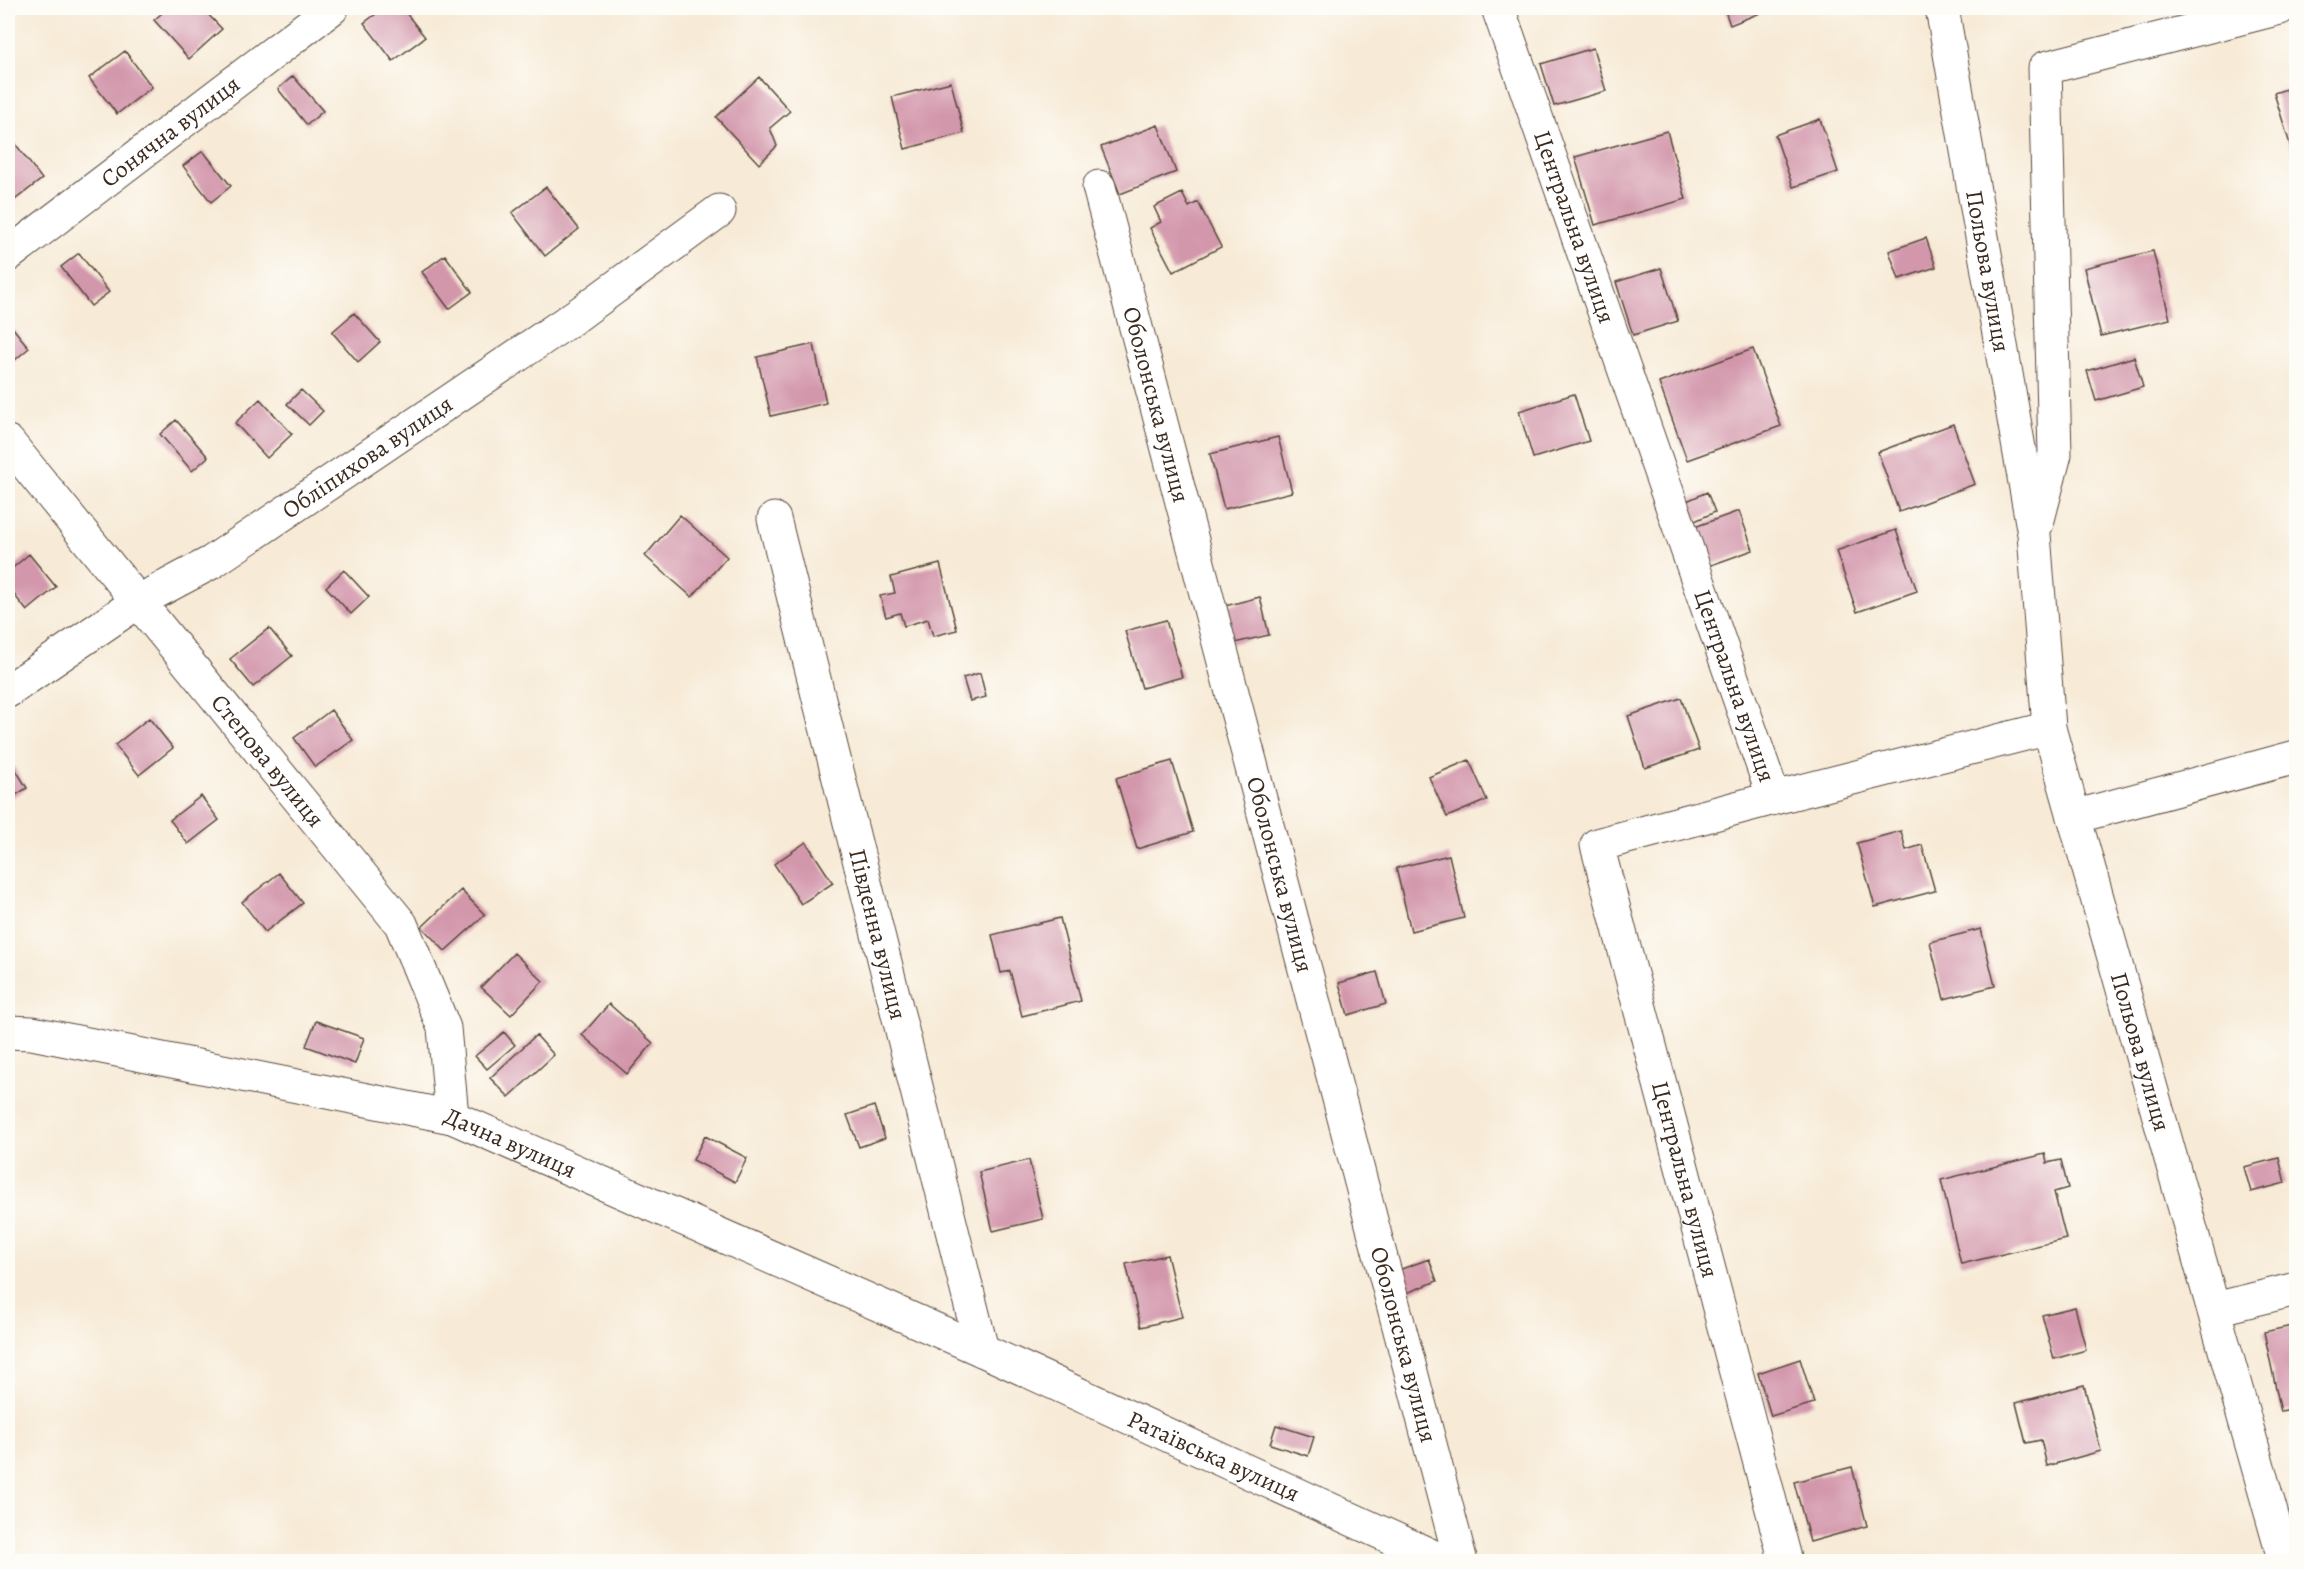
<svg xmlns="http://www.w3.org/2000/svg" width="2304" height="1569" viewBox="0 0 2304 1569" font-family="Alegreya,serif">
<rect width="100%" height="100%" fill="#fdfcf7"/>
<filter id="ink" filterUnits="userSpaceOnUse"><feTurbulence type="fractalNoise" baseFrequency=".0167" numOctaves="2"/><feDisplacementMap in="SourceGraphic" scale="12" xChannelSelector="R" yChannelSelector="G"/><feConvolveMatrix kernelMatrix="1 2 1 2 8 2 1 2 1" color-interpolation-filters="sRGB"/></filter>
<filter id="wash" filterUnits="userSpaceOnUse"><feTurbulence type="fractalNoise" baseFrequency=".008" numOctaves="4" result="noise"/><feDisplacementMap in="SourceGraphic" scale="24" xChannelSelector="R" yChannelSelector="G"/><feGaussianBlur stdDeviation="1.35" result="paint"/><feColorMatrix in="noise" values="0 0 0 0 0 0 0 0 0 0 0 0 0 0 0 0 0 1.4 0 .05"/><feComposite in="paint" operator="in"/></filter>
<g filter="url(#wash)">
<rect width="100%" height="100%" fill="#f7ead6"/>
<g id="blocks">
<path fill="#d397ac" d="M168,8H202L222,29L189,59L154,20Z
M384,8H402L425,37L393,61L364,23Z
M1724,8H1758L1760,13L1730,25Z
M1593,48L1606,91L1554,106L1541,64Z
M125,51L152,87L117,114L89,78Z
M293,76L323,111L307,125L278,89Z
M759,77L790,111L770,128L777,146L759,164L716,117Z
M951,82L964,133L905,149L892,97Z
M2296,86V153L2293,154L2274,93Z
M1820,119L1838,172L1793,187L1775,135Z
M1158,125L1176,172L1120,194L1101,147Z
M1667,131L1686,199L1595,225L1575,157Z
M14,142L42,179L8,205V147Z
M203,151L231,186L211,202L183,166Z
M546,187L579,229L545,256L512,213Z
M1182,193L1189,207L1198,202L1221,247L1173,272L1150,228L1161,222L1154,207Z
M1926,238L1936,267L1899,279L1889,251Z
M2153,251L2170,319L2101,336L2084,268Z
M79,253L109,292L91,306L61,267Z
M445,255L472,292L449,309L422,272Z
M1661,268L1678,321L1633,335L1616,282Z
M354,313L380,342L358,362L332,332Z
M8,322L29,348L9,365L8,364Z
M814,344L826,403L771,416L757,357Z
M1753,349L1781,426L1687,460L1659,383Z
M2134,357L2143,387L2096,401L2087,371Z
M301,390L323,411L309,425L287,404Z
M1574,394L1589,441L1533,458L1519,411Z
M260,399L292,434L267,458L235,423Z
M176,420L208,457L192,471L160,434Z
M1953,424L1975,484L1899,512L1878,452Z
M1278,437L1292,492L1224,509L1210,454Z
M1707,492L1715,512L1688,524L1680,504Z
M1739,511L1753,550L1703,568L1689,529Z
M680,515L727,557L692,597L645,556Z
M1896,530L1917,591L1857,612L1836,551Z
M29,554L56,587L27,611L8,587V572Z
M940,564L957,630L933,636L928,619L904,626L900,613L886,617L880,596L895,593L891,577Z
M344,570L369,597L351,614L326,587Z
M1260,597L1269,635L1230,644L1221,607Z
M1166,620L1182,677L1142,688L1125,631Z
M269,628L292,656L253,687L230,659Z
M980,673L986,697L970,701L963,678Z
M1681,698L1699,750L1645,768L1628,716Z
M331,710L353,740L315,767L294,738Z
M149,718L173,748L139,775L115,745Z
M8,757L27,788L8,800Z
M1469,760L1487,800L1447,817L1429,777Z
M1172,761L1193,832L1137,849L1116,778Z
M201,796L219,820L188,844L170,820Z
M1901,831L1906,850L1922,845L1935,891L1875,907L1857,843Z
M806,842L833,883L801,904L774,864Z
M1449,855L1464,918L1411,931L1396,868Z
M279,873L303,903L265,932L242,902Z
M461,890L485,915L445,951L422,927Z
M1060,918L1081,1001L1022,1016L1010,971L1001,973L992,935Z
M1981,929L1995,986L1944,999L1930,942Z
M514,953L543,981L511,1015L481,987Z
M1377,972L1386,1004L1348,1015L1339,983Z
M609,1004L653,1043L627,1074L582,1035Z
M316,1021L364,1038L355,1064L306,1046Z
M504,1032L515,1045L487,1069L475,1056Z
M536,1035L554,1055L509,1097L490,1078Z
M874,1106L885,1138L859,1147L847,1115Z
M705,1136L747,1158L735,1182L693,1160Z
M2045,1154L2047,1163L2061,1160L2068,1188L2054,1192L2066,1239L1961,1264L1941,1180Z
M2279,1158L2285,1183L2251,1192L2244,1167Z
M1029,1160L1043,1219L993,1231L979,1172Z
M1167,1255L1182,1317L1141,1327L1126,1264Z
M1429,1259L1437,1281L1404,1294L1396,1271Z
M2075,1307L2086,1350L2054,1359L2042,1315Z
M2296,1325V1409L2281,1412L2264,1332Z
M1800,1359L1814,1403L1771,1416L1758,1373Z
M2084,1385L2101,1451L2047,1466L2041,1440L2026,1443L2016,1403Z
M1276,1425L1314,1437L1308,1456L1270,1444Z
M1852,1467L1867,1526L1810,1542L1794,1482Z"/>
</g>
</g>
<g filter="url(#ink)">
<use href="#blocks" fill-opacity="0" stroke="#57473a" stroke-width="1.5"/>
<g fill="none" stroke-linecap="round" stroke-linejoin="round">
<defs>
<g id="minor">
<path id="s1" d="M1498,8L1774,798L1597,845L1786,1562"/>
<path id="s2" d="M1942,8L2034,534L2049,728L2285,1562"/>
<path id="s3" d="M1099,187L1461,1562"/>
<path id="s4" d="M8,255L332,8"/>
<path id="s5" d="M8,442L401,924L444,1028L452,1117"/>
<path id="s6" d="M774,519L982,1350"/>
<path d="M2037,523L2055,454L2045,68L2280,8"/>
<path id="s7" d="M8,691L139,601L212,562L580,313L719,211"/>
<path d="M1774,798L2049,728"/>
<path d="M2074,817L2296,757"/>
<path id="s8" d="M8,1032L32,1033L452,1117L982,1350L1445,1562"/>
<path d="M2215,1309L2296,1289"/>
</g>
</defs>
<use href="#minor" stroke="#57473a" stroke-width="35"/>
<use href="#minor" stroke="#fff" stroke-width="33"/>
</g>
</g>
<g text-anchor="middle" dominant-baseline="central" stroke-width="4.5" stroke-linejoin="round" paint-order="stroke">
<g font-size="24" fill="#3b2a1e" stroke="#fdfcf7">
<text stroke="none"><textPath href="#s4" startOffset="204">Сонячна вулиця</textPath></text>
<text stroke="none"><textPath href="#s1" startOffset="232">Центральна вулиця</textPath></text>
<text stroke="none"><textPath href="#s2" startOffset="267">Польова вулиця</textPath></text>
<text stroke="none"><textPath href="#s3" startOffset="225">Оболонська вулиця</textPath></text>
<text stroke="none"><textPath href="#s7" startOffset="429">Обліпихова вулиця</textPath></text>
<text stroke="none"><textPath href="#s1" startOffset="718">Центральна вулиця</textPath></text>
<text stroke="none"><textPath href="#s5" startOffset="411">Степова вулиця</textPath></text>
<text stroke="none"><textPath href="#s3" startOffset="711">Оболонська вулиця</textPath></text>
<text stroke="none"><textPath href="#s6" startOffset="428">Південна вулиця</textPath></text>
<text stroke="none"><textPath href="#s2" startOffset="1065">Польова вулиця</textPath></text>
<text stroke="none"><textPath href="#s8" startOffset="516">Дачна вулиця</textPath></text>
<text stroke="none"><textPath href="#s1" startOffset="1366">Центральна вулиця</textPath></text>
<text stroke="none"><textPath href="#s3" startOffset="1197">Оболонська вулиця</textPath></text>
<text stroke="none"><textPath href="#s8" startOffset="1286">Ратаївська вулиця</textPath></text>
</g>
</g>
<rect width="2304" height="1569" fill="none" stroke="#fdfcf7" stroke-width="30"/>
</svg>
